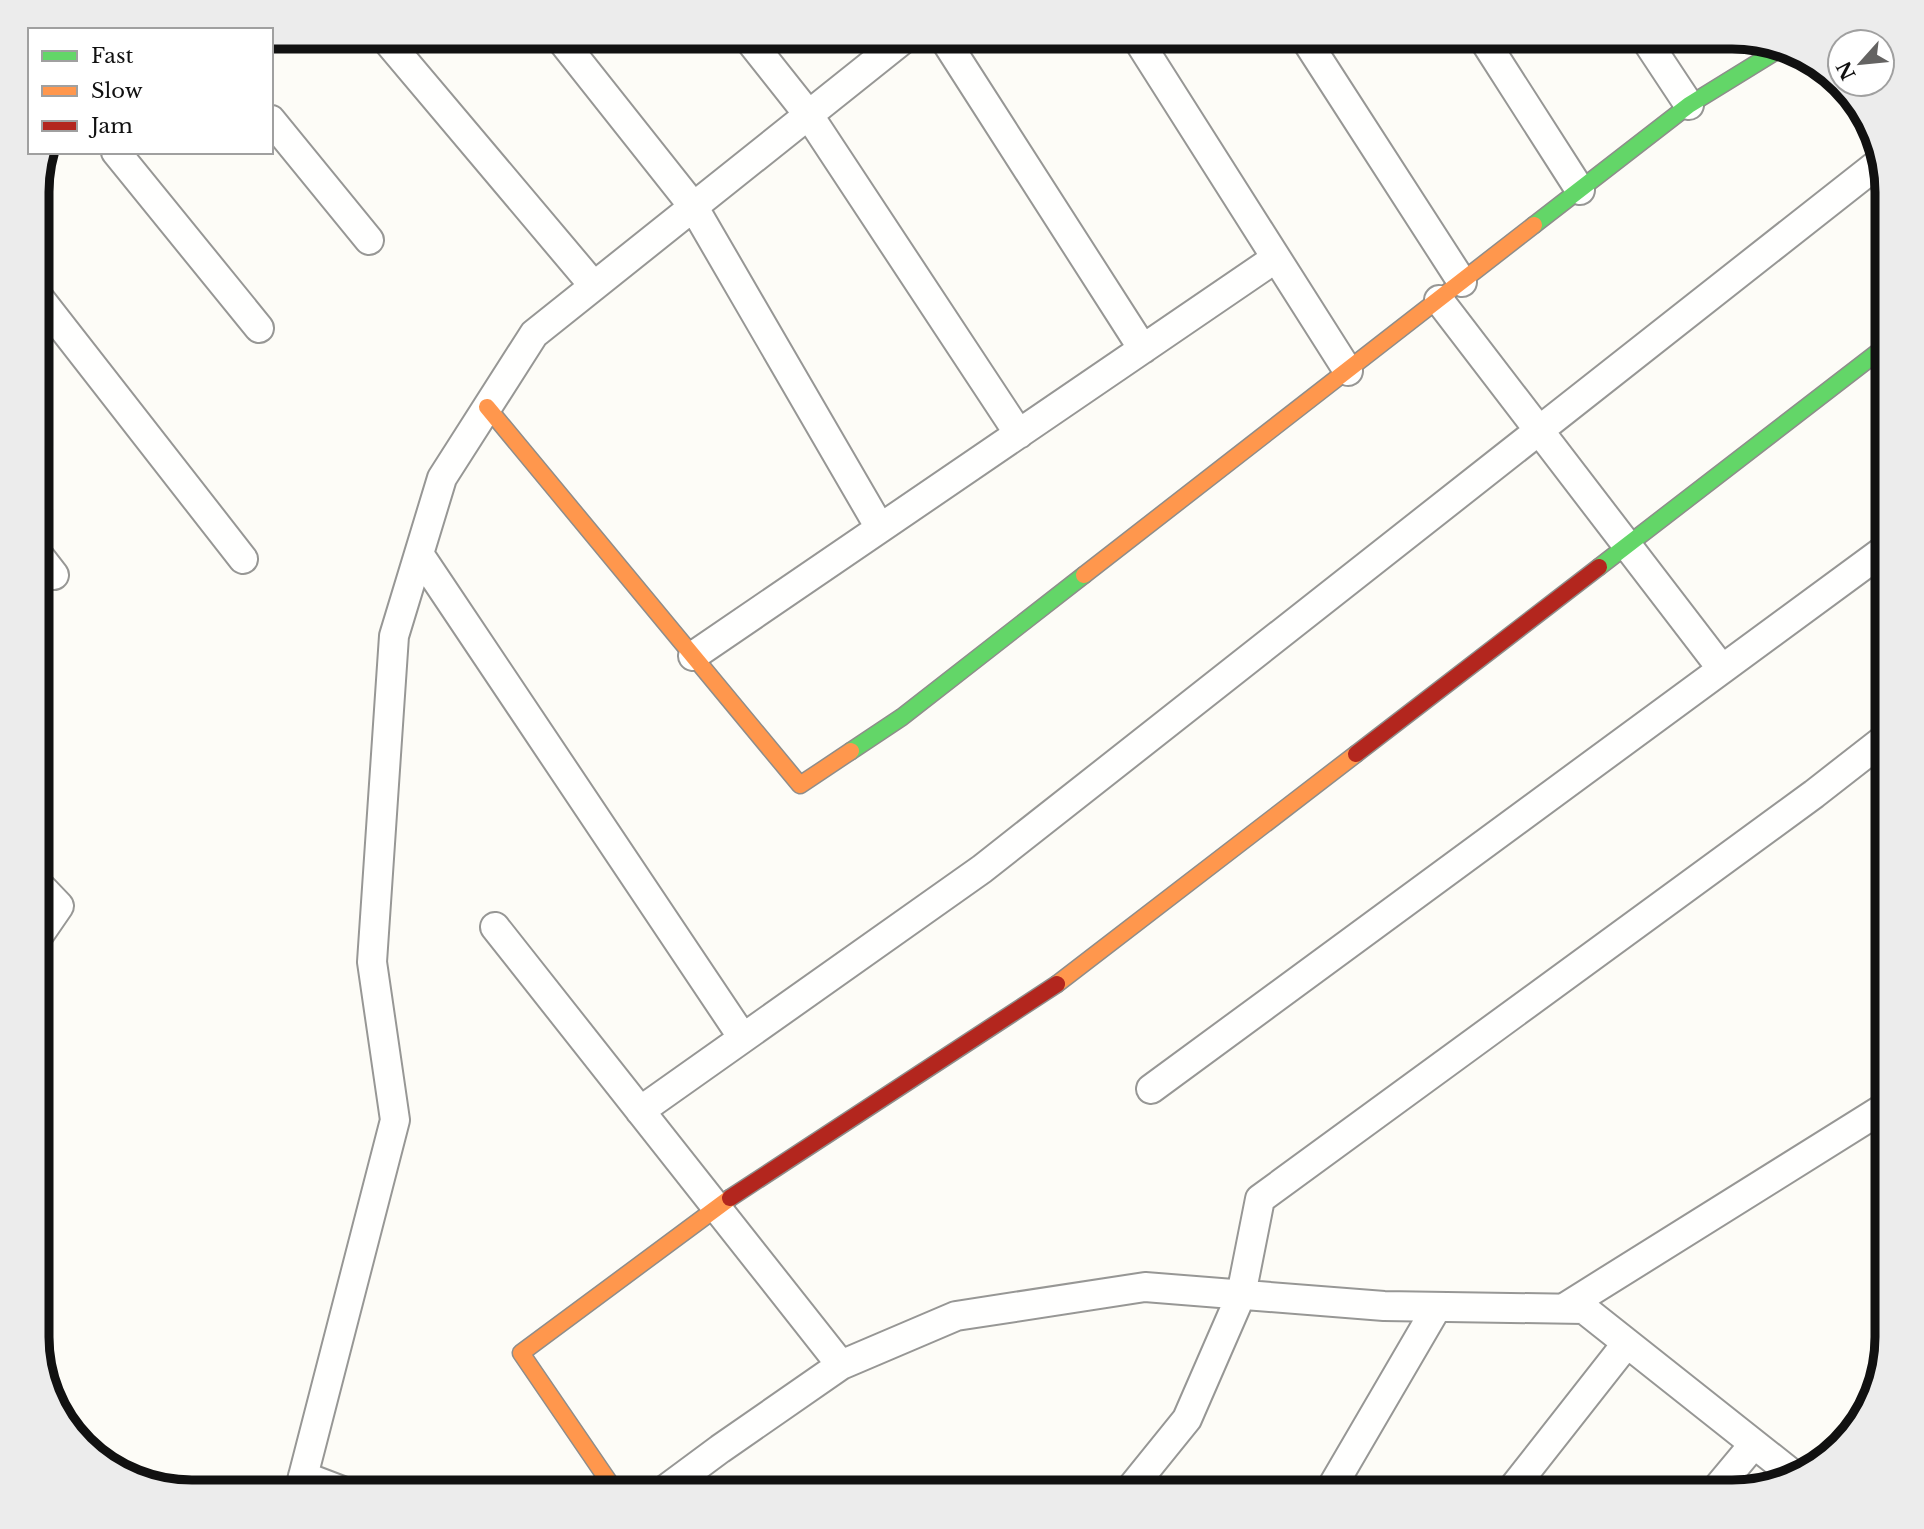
<svg xmlns="http://www.w3.org/2000/svg" width="1924" height="1529" viewBox="0 0 1924 1529" font-family="'Libre Baskerville',serif">
<rect width="100%" height="100%" fill="#fdfcf7"/>
<g fill="none" stroke-linecap="round" stroke-linejoin="round">
<defs>
<path id="street" d="M384,37L594,286
M559,37L693,206L880,528
M747,37L808,114L1019,434
M943,37L1143,349
M1136,37L1348,371
M1304,37L1462,282
M1482,37L1580,190
M1644,37L1689,105
M271,120L369,240
M116,152L259,328
M37,295L243,559
M1439,300L1722,669
M37,553L54,575
M419,554L743,1038
M693,656L1276,258
M495,927L841,1365
M37,938L59,906L37,883
M1151,1089L1887,548
M640,1111L982,869L1880,162
M1564,1308L1887,1106
M303,1476L345,1492
M299,1492L395,1120L372,962L394,636L442,478L534,334L906,37
M662,1492L720,1449L841,1365L956,1316L1145,1287L1384,1306L1584,1309L1796,1477
M1128,1492L1187,1419L1241,1295L1260,1199L1814,794L1887,737
M1329,1492L1437,1307
M1510,1492L1627,1343
M1714,1492L1754,1444"/>
<path id="fast" d="M1534,225L1689,105L1783,47
M1599,567L1887,345
M851,751L902,717L1084,575"/>
<path id="slow" d="M487,407L800,785L851,751
M1084,575L1534,225
M1057,984L1356,754
M616,1492L521,1353L730,1198"/>
<path id="jam" d="M1356,754L1599,567
M730,1198L1057,984"/>
</defs>
<use href="#street" stroke="#979795" stroke-width="32"/>
<use href="#fast" stroke="#8e8d8b" stroke-width="19"/>
<use href="#slow" stroke="#8e8d8b" stroke-width="19"/>
<use href="#jam" stroke="#8e8d8b" stroke-width="19"/>
<use href="#street" stroke="#fffffe" stroke-width="28"/>
<use href="#fast" stroke="#63d668" stroke-width="16"/>
<use href="#slow" stroke="#ff974d" stroke-width="16"/>
<use href="#jam" stroke="#b3261e" stroke-width="16"/>
</g>
<path d="M0 0H1924V1529H0ZM192 49H1732A143 143 0 0 1 1875 192V1337A143 143 0 0 1 1732 1480H192A143 143 0 0 1 49 1337V192A143 143 0 0 1 192 49Z" fill="#ececec" fill-rule="evenodd"/>
<path fill="none" stroke="#111" stroke-width="9" d="M192 49H1732A143 143 0 0 1 1875 192V1337A143 143 0 0 1 1732 1480H192A143 143 0 0 1 49 1337V192A143 143 0 0 1 192 49Z"/>
<rect x="28" y="28" width="245" height="126" fill="#ffffff" stroke="#a0a0a0" stroke-width="2"/>
<rect x="42" y="51" width="35" height="10" fill="#63d668" stroke="#a0a0a0" stroke-width="2"/>
<text x="91" y="63" font-size="21" fill="#111111">Fast</text>
<rect x="42" y="86" width="35" height="10" fill="#ff974d" stroke="#a0a0a0" stroke-width="2"/>
<text x="91" y="98" font-size="21" fill="#111111">Slow</text>
<rect x="42" y="121" width="35" height="10" fill="#b3261e" stroke="#a0a0a0" stroke-width="2"/>
<text x="91" y="133" font-size="21" fill="#111111">Jam</text>
<g transform="translate(1861 63) rotate(243)"><circle r="33" fill="#ffffff" stroke="#a0a0a0" stroke-width="2"/>
<path d="M0-5L12 26L0 18L-12 26Z" fill="#646362"/>
<text y="-10" font-size="19" font-weight="bold" text-anchor="middle" fill="#111111">N</text>
</g>
</svg>
